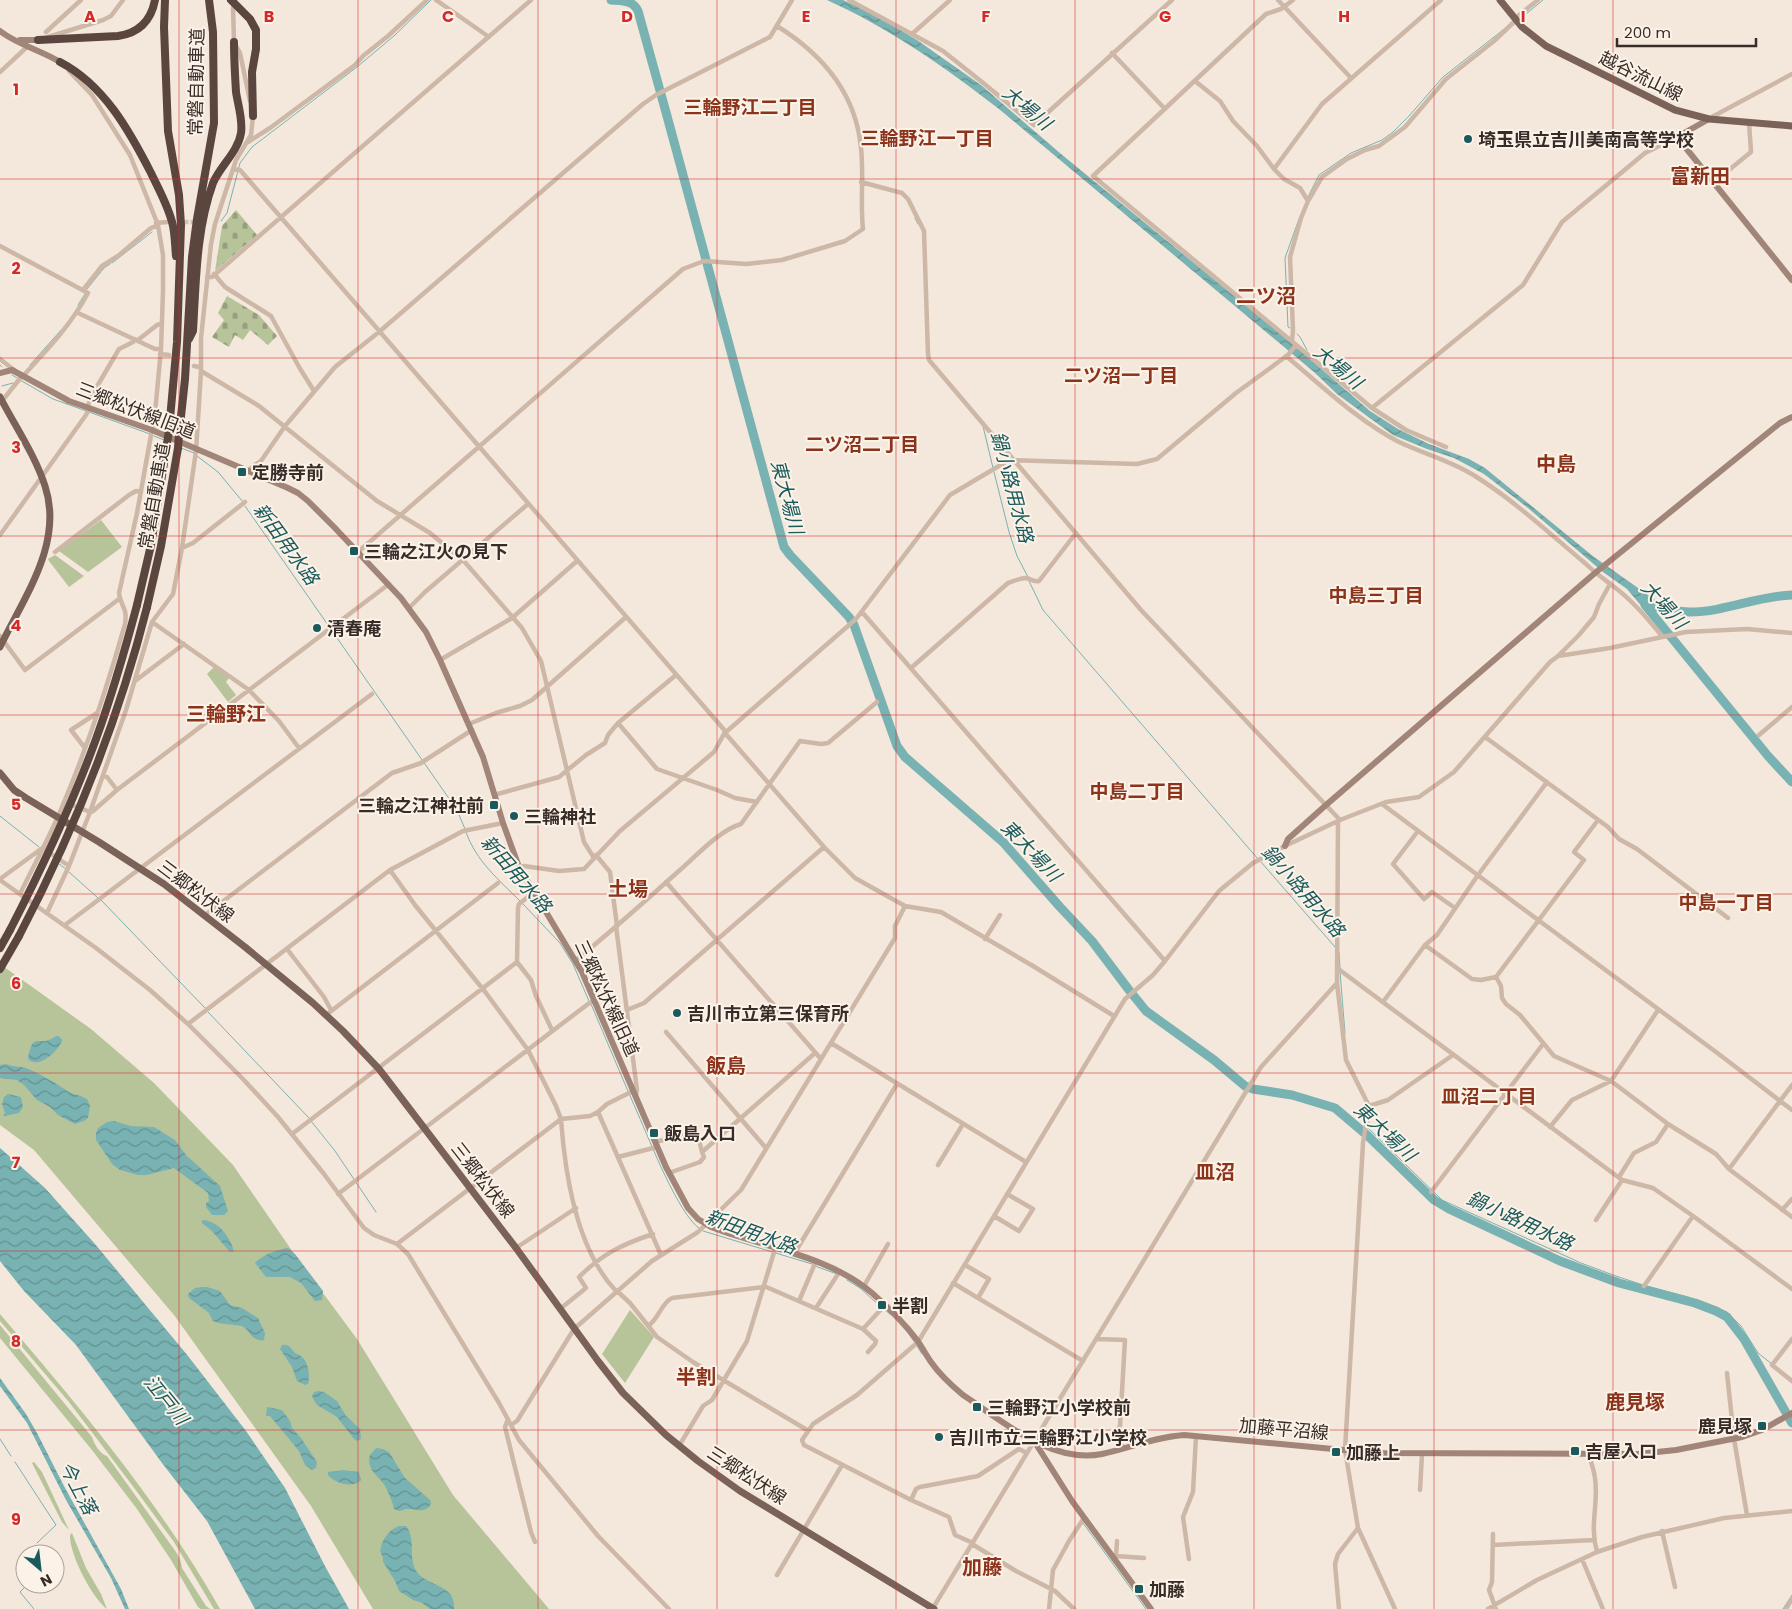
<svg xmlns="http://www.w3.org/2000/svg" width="1792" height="1609" viewBox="0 0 1792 1609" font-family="Poppins,'Noto Sans JP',sans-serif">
<defs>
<pattern id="cemetery-stones" width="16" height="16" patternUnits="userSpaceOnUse" patternTransform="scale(1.25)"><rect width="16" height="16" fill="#b7c49a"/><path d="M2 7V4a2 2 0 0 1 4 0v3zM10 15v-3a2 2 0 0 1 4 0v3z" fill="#969f7e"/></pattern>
<pattern id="water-waves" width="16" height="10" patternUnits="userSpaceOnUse" patternTransform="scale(1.25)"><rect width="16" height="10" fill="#79b2b2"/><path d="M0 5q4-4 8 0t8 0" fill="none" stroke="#649191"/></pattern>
</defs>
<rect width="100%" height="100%" fill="#f4e7db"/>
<path fill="#b7c49a" d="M101,520L122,547L88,572L59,551Z
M55,555L84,576L69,587L49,561L48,559Z
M214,667L229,678L226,682L236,695L228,702L207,674Z
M0,964L91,1029L154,1083L233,1165L297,1258L357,1339L453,1495L549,1609H373L311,1506L174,1315L34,1150L0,1125Z
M630,1310L654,1337L625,1383L602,1354Z
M0,1314C78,1405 161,1504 220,1609H214L174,1542L132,1485L69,1402L0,1321Z
M0,1325L92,1437C94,1444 100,1454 107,1456L176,1552L180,1559L182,1568L206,1606L210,1609H201L198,1607L171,1560L137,1509L92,1450L0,1338Z
M34,1462L42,1472L69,1530L62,1522L32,1463Z
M72,1533L86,1568L101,1594L107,1609C92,1598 69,1553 70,1535Z"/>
<path fill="url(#cemetery-stones)" d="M236,210L257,235L215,271L222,226Z
M227,296L259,315L277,336L268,345L250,330L243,340L235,335L229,347L212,337L224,320L218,313Z"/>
<path fill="url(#water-waves)" d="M827,0H843L875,15L917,40L981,85L1061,154L1288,340L1370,411L1398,429L1429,444L1469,459L1485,468L1594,557L1658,602L1649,615L1627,589L1603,572L1528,508L1484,474L1454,458L1427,449L1393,435L1337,394L1314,372L999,109C945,67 889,28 827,0Z
M56,1036H59L62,1040C59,1051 38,1070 28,1059C33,1029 39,1049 56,1036Z
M6,1064C13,1067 20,1066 26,1068C40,1074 56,1083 69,1092C74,1095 81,1095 87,1099L90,1106L88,1118L84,1121L75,1124L58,1115L50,1107L37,1100L24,1085L17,1080L0,1078V1065Z
M8,1094L21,1097L23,1107L19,1113L5,1116L3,1115L5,1113L2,1104L4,1097Z
M114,1121L131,1126L154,1127L175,1140L186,1155L220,1186L228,1211L224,1215H212L206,1207V1203L209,1201L208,1193L174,1168L147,1175H138L120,1170L112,1164L96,1140V1133L98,1128L107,1122Z
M0,1148L45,1188L95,1244L188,1356L246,1431L285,1488L326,1568L349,1609H255L207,1521L162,1463L76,1345L24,1291L0,1261Z
M202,1220C218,1220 230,1237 234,1251L232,1252L229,1251L212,1231L202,1223Z
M288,1248L295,1254L323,1291L322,1300L315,1301L301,1283L290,1277H266L255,1263C264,1254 276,1250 288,1248Z
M202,1287H207L220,1291L230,1305L242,1308L258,1318L265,1333L264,1340C250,1342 250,1328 241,1326C233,1324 221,1325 213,1321L209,1313L189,1298L188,1294L195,1288Z
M282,1345C290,1344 290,1348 295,1353C297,1354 300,1355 302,1357C309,1363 310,1376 308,1384L305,1385L297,1381L292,1367L280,1349Z
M0,1378L26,1414L37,1433L65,1488L121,1589L129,1609H125L111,1578L66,1500L27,1423L0,1386Z
M318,1391L324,1392L337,1401L346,1416L360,1429L361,1439L357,1441L354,1439L337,1417L317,1405L312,1397L314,1392Z
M267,1407L282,1410L290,1421L292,1428L301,1438L317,1462L316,1468L312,1470L305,1465L299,1451L270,1416H266Z
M376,1448L383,1449L389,1452L405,1478L430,1500L431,1504C424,1515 417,1508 407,1509C404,1509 402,1511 399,1511L394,1509C393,1503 387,1488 383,1483C376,1474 366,1468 370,1455Z
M342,1470L359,1472L361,1480C352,1489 335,1483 328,1475V1472C332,1471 336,1472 342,1470Z
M399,1526H406C417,1540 407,1557 417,1572C428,1587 456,1584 454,1609H430L422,1603L413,1600L399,1591L395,1581L383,1562V1558L380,1551C382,1540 388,1530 399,1526Z"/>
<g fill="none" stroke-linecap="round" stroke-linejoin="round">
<path stroke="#79b2b2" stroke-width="1" d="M1521,18L1543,0
M1308,197L1319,175L1351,153L1382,140L1393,132L1409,116L1443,77L1503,30
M915,218L918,224
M221,221L227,213L240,163L252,147L357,67L395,35L431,0
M112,263L152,232
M87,289L104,268L110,264
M78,305L85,294
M1290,328L1288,327L1285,258L1299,219
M1297,334L1300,337L1307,350
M0,365L2,367
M30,365L62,329
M12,375L17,378
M20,380L53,399L150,434
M2,386L13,383
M983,426L993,468
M154,436L164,440
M181,448L194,453
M197,456L218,472L243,502
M994,472L1009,532L1017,556L1028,577
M245,506L457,810L465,829
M1029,581L1043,610L1258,859
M0,816L39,847
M466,832C476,861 499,880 520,901
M1261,862L1335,947
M59,864L66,869
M69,872L98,898
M101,900L206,1009
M523,904L560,943L573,964L589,1001
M1339,952L1340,968
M1340,972L1345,1033
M591,1004C607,1041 622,1078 638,1114C650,1141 678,1214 700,1229
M208,1012L309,1118
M1370,1114L1368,1128L1442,1200L1581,1263L1616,1276L1643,1285
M311,1121L335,1151L376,1212
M703,1231L812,1264
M815,1266L837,1274
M847,1280L860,1288L881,1307
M1647,1286L1688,1297L1727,1312L1741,1326L1758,1353L1772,1364
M884,1309L891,1315
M909,1334L915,1343
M917,1346L922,1354
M0,1439L11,1456
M15,1462L56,1525L37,1543
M1083,1523L1146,1609
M40,1547L46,1554
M28,1584L20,1592L34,1609
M1783,1609L1792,1595"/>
<path stroke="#79b2b2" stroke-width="9" d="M611,0C622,1 633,0 638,11L667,116L784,547L790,555L849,617L854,625L897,746L905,757L1003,842L1060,907L1092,941L1129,990L1146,1011L1214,1060L1245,1086L1253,1089L1292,1095L1335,1108L1368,1136L1434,1200L1449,1209L1560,1261L1619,1283L1695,1303L1716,1311L1727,1317L1744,1339L1792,1423
M1645,604L1648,607C1661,608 1676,612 1690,612C1725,612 1757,596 1792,595
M1645,605L1768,756L1792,782"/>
<path stroke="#cec2b7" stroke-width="4.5" stroke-dasharray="4.5 2" stroke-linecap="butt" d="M171,222H198"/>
<path stroke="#cdb7a6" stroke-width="4.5" d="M436,0L489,37
M849,0L943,51L982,82L1034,125L1172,0
M1278,0L1351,78
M1293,0L1281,9L1266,14L1093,176L1372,408L1406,430L1446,447
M233,7L234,42L240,53L250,101
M1514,19L1538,0
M46,32L81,0
M912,34L950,0
M48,37L103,20L111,16L123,0
M1112,53L1165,109
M0,72L28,46
M1195,81L1220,101L1233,121L1257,146L1274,169L1322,104L1441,0
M1710,118L1792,74
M248,142L270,128L355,65L363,56L388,36L427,0
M233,169L240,170L726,732L856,619L950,495L1009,460L1137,464L1157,459L1236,393L1288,355L1296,345
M1274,169L1284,179L1300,188L1308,201
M861,182L902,193L908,199L924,231L928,354L929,360L1141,610L1340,820
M1713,183L1751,152L1749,122
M156,223L167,222
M0,246L88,293C71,325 47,350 23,376
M214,274L225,287L271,316L299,367L314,391
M207,277H212L227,264L531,0
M83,290L102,266L118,256L151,228L158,225
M78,313L155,349H161
M138,340L157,325L162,323
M1292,341L1293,330L1290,257L1301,218L1308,201L1322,177L1347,159L1365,150L1379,146L1405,127L1446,79L1494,41L1515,21
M160,354L169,355
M1286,356C1322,386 1357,420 1399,442C1424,454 1452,461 1475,476C1515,501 1550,534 1586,564C1595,573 1604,579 1613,586C1632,600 1647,618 1662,636
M0,359L14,370
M194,366L199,367
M201,371L259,406L377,501L430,533L463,560L522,628L541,661L584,842L594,858
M2,401L22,376
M87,408L92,395L119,349L133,342L135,339
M1372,408L1523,285L1562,222L1645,153L1677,137
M248,471L253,466L261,461L285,426L335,367L379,332L643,104L656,95L770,37L792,0
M0,535L86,415L89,409
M182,548L193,543L245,502
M55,552L129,495L136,491L141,492
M358,552L683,269L704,261L746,264L782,260L845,241L863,229C860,202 864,175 861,148C856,94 822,54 777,26
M409,608L425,592L528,504
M862,612L1165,961
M152,622L249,690L279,721L299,748
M0,636L25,670L119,599
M1559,655L1579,635L1594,617L1599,604L1610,584
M440,660L512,618L577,561
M911,668L1008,583C1014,581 1020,578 1026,578C1032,579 1032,582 1039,581L1076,533
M135,681L184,644
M618,723L657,769L717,790L735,798L757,802
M469,724L496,713L520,706L532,700L626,617
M725,733L824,847L855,878L905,906L941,912L1033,966L1114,1016
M1759,735L1792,707
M1485,737L1608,827L1619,839L1637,849L1728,918
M85,748L71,730L97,713
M103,776L107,777L117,790
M494,795L559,777L586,755L605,743L608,735L618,723L676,675
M70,804L90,812L93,811L117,790L389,584
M1382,804L1720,1055L1792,1110
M1338,821L1337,983L1346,1060L1369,1106L1363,1143L1345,1450L1358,1528L1395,1609
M1418,831L1393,864L1424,899L1432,892L1455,908
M47,851L69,866
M596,855L610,872L617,926
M519,867L524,866L559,871L584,869L620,831L714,752L725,732
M390,870L415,905L486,993L528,1050L556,1106L561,1119L590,1116L598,1112L607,1104L633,1091
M0,879L41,849
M0,880L96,948L150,990L188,1024L243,1079L278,1117L324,1174L364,1228L374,1235L397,1244L408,1254L499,1403L519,1440L598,1536L669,1609
M666,882L821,1059
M533,893L519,904L518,908L517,962L531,980L536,996L552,1030
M20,894C33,867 48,840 60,812C86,751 107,688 125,624C128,607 120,606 119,593L137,513L155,413L161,349L163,291V255L158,225L130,155L92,95L69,71
M47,913L69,866L90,812L126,710L152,622L173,594L182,548L196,451L201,371V338L211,244L215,224L236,160L251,135L253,116
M205,915L392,773L421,763L472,730
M65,925L372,694
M616,926L637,1090L636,1095
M985,939L1000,915
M1425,945L1472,979L1481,980L1496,977L1584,860L1574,852L1598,820
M287,949L324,997L331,1010
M576,960C612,931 646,900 680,870C697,855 720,830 741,824L800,741L821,744L828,743L877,702
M1337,968L1622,1180L1653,1188L1693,1216L1792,1289
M1496,977L1501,986L1502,998L1506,1004L1520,1015L1554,1056L1611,1081L1668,1124L1716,1154L1729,1169L1792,1217
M1383,1002L1425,945L1437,935L1478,875L1547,782
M627,1010L644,1003L824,847
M326,1015L498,883
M188,1024L390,870L463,831L503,823
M666,1032L766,1148
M831,1043L1026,1162
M1369,1106L1388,1100L1453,1055
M598,1112L661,1255
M1550,1127L1572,1100L1611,1081L1658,1010
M292,1134L517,962
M655,1142L697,1132L702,1152L815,1053
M618,1157L657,1147
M938,1165L963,1124
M1729,1169L1792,1085
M669,1173L700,1162L704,1157L702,1152
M1619,1177L1634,1153L1656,1142L1668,1124
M1431,1192L1543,1044
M338,1194L588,1004L594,1001
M1782,1210L1792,1199
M994,1216L1019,1231L1033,1209L1007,1194
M1596,1220L1622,1180
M397,1244L561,1119C565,1175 577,1250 616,1291
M516,1248L576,1208
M794,1254L897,1084
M965,1265L989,1279L978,1298
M953,1283L1083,1361
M764,1286L863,1329L876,1341L875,1344L868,1352
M864,1286L888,1244
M1644,1286L1693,1216
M617,1291L630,1303L657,1337L693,1362L807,1430
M799,1301L816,1261
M816,1308L840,1271
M560,1309L586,1288L579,1277C602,1254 623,1244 653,1234
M648,1326C659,1319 661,1303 672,1298L764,1287
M863,1329L885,1305
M1097,1339L1125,1340L1120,1426L1116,1433L1123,1448
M1792,1339L1772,1365L1792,1381
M1727,1373L1734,1439L1747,1515
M508,1419L505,1427L531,1532L535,1542
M511,1425L517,1421L574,1329L652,1261L698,1232L741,1190L895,938V926L905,906
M679,1446L703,1406L712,1400L747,1341L775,1249
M1589,1455C1591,1462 1594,1470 1595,1478C1599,1504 1589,1524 1597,1552
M1420,1490L1422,1454
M911,1500L916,1489L920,1487L978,1476L1019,1449L1027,1453
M1662,1531L1675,1587
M1493,1534L1492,1582L1489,1590L1496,1609
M973,1543L955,1535L949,1517L911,1500L804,1445L802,1440L813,1424L857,1395L918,1342L1125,999L1153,975L1165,961L1219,891L1253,863L1285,846L1340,820L1386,802L1419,797L1454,772L1550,662L1558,656L1610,648L1686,632L1747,629L1792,633
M972,1544L1016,1571L1055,1591L1074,1609
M1493,1545L1594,1540
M1116,1556L1117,1541
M1114,1558L1116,1556L1144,1558
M1189,1559L1183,1517L1193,1492L1196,1436
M1582,1559L1603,1609
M777,1575L842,1465
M933,1608L1261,1067L1337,983
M1049,1609L1053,1570L1069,1541L1084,1518
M1339,1609L1335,1564L1338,1554L1358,1528
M1488,1609L1537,1580L1597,1552L1642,1537L1724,1518L1792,1511
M1786,1609L1792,1599"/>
<path stroke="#a08578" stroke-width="6" d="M0,31C18,45 41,50 60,62
M20,40H38
M1709,119L1677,137L1792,280
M0,373L12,370L69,401L152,430L288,488L298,493L308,501L334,527L401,598L426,632L440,660L483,757L503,823L519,867L582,972L666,1167L688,1208L698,1219L711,1227C763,1247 829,1256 872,1293C888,1307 904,1323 917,1340C922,1347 926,1355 931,1362C940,1375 951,1385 963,1395C1003,1421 1050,1464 1102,1454C1130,1448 1154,1437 1184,1435L1375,1453L1638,1454L1676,1450L1742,1437L1762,1430L1792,1413
M1285,846L1288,839L1326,805L1595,573L1780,423L1792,417
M1036,1444L1072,1501L1151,1609"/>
<path stroke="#7b6258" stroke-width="7" d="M1500,0L1522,27L1546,46L1675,110L1709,119L1792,126
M0,397C15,426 35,455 45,486C64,543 24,597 0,647
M0,773L14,790L26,798L99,842L164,884L245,947L313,1003L343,1031L379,1069L399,1095L516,1248L598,1361L623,1393L666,1435L698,1461L740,1491L934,1609"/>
<path stroke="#5a463e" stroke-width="8" d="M165,0L164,27L168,131L179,195L181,225L177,342L169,430
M231,0L250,19L256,30V49L252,72L253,116
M38,40L118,36C139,33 151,21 155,0
M60,62C104,85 129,130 151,173C159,190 169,207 173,226C175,236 175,246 176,256
M189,339L193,331C196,281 196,230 213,183C220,166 238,152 241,133C243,120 238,105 236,92C235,75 234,59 234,42
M179,435L185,379L192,257L197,219L214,123L213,32L209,0
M137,605L151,545L167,444
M147,607L161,546L178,448
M0,948L10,930
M0,969L19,936"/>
<path stroke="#5a463e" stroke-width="8" d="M167,444L169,430
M178,448L179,435
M10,930C42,868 72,805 96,739C112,695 125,650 137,605
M19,936C74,831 118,722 147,607"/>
</g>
<path fill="none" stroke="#d62828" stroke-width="1" stroke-opacity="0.55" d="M179,0V1609M358,0V1609M538,0V1609M717,0V1609M896,0V1609M1075,0V1609M1254,0V1609M1434,0V1609M1613,0V1609M0,179H1792M0,358H1792M0,536H1792M0,715H1792M0,894H1792M0,1073H1792M0,1251H1792M0,1430H1792"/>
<g fill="#1a5a5d" stroke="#fbf2e8" stroke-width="2">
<circle cx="1468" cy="139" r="5"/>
<rect x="237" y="467" width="10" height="10" rx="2.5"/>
<rect x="349" y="546" width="10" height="10" rx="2.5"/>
<circle cx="317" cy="628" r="5"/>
<rect x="489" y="800" width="10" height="10" rx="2.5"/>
<circle cx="514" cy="816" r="5"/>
<circle cx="677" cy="1013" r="5"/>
<rect x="649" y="1128" width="10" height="10" rx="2.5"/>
<rect x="877" y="1300" width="10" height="10" rx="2.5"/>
<rect x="972" y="1402" width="10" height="10" rx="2.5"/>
<rect x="1757" y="1421" width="10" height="10" rx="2.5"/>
<circle cx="939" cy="1437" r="5"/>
<rect x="1570" y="1446" width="10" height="10" rx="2.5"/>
<rect x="1331" y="1447" width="10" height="10" rx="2.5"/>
<rect x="1134" y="1584" width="10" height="10" rx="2.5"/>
</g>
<g text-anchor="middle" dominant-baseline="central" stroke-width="4" stroke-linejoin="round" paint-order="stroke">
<g font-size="18" fill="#382c28" stroke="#fbf2e8">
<text transform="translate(1641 76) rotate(26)">越谷流山線</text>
<text transform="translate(196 82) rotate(-89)">常磐自動車道</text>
<text transform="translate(136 410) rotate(21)">三郷松伏線旧道</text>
<text transform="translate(154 496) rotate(-80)">常磐自動車道</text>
<text transform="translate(196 891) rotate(37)">三郷松伏線</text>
<text transform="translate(607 998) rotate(65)">三郷松伏線旧道</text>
<text transform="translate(483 1180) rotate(52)">三郷松伏線</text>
<text transform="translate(1284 1429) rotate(5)">加藤平沼線</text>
<text transform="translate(747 1475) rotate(33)">三郷松伏線</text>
</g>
<g font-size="18" font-weight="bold" fill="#382c28" stroke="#fbf2e8" text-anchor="start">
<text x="1478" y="139">埼玉県立吉川美南高等学校</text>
<text x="252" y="472">定勝寺前</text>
<text x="364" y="551">三輪之江火の見下</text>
<text x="327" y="628">清春庵</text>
<text x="484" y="805" text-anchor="end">三輪之江神社前</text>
<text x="524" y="816">三輪神社</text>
<text x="687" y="1013">吉川市立第三保育所</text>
<text x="664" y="1133">飯島入口</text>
<text x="892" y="1305">半割</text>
<text x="987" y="1407">三輪野江小学校前</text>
<text x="1752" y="1426" text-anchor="end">鹿見塚</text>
<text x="949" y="1437">吉川市立三輪野江小学校</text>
<text x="1585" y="1451">吉屋入口</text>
<text x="1346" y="1452">加藤上</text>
<text x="1149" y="1589">加藤</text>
</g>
<g font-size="19" font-weight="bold" fill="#8c331c" stroke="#fbf2e8">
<text x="750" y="107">三輪野江二丁目</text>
<text x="927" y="138">三輪野江一丁目</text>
<text x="1121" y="375">二ツ沼一丁目</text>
<text x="862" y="444">二ツ沼二丁目</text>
<text x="1376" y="595">中島三丁目</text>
<text x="1137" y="791">中島二丁目</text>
<text x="1726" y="902">中島一丁目</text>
<text x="1489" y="1096">皿沼二丁目</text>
</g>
<g font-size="19" font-style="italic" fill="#1a5a5d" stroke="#fbf2e8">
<text transform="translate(1027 108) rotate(40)">大場川</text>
<text transform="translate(1338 367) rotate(40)">大場川</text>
<text transform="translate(1012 487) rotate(75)">鍋小路用水路</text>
<text transform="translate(787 497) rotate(75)">東大場川</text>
<text transform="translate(286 544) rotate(54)">新田用水路</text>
<text transform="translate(1664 605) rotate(48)">大場川</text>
<text transform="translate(1031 851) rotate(46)">東大場川</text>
<text transform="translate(516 874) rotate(49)">新田用水路</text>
<text transform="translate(1303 891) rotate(49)">鍋小路用水路</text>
<text transform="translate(1385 1132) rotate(43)">東大場川</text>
<text transform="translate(1520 1221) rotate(25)">鍋小路用水路</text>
<text transform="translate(751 1232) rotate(20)">新田用水路</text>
<text transform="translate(166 1400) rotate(51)">江戸川</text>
<text transform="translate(78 1488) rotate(62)">今上落</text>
</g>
<g font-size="20" font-weight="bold" fill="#8c331c" stroke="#fbf2e8">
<text x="1700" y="176">富新田</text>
<text x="1266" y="296">二ツ沼</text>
<text x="1556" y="464">中島</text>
<text x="226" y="714">三輪野江</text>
<text x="628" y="889">土場</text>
<text x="726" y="1066">飯島</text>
<text x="1215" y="1172">皿沼</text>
<text x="696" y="1377">半割</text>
<text x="1635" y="1402">鹿見塚</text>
<text x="982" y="1567">加藤</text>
</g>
</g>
<g font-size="16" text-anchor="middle" font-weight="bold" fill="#d62828" stroke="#fbf2e8" stroke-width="4" stroke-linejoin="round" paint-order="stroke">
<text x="90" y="22">A</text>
<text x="269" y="22">B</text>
<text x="448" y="22">C</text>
<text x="627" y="22">D</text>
<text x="806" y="22">E</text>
<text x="986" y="22">F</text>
<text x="1165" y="22">G</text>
<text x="1344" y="22">H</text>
<text x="1523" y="22">I</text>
<text x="16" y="95">1</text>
<text x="16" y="274">2</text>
<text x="16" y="453">3</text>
<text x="16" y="631">4</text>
<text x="16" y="810">5</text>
<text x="16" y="989">6</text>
<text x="16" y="1168">7</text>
<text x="16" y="1347">8</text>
<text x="16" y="1525">9</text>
</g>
<g transform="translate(40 1569) rotate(152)"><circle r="24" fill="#fbf2e8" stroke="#ada39b"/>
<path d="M0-4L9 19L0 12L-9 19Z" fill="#1a5a5d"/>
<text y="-8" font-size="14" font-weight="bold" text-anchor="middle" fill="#382c28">N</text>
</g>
<path d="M1617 38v8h139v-8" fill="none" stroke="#382c28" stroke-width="2.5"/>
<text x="1624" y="38" font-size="15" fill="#382c28" stroke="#fbf2e8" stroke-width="4" paint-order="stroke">200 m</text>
</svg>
